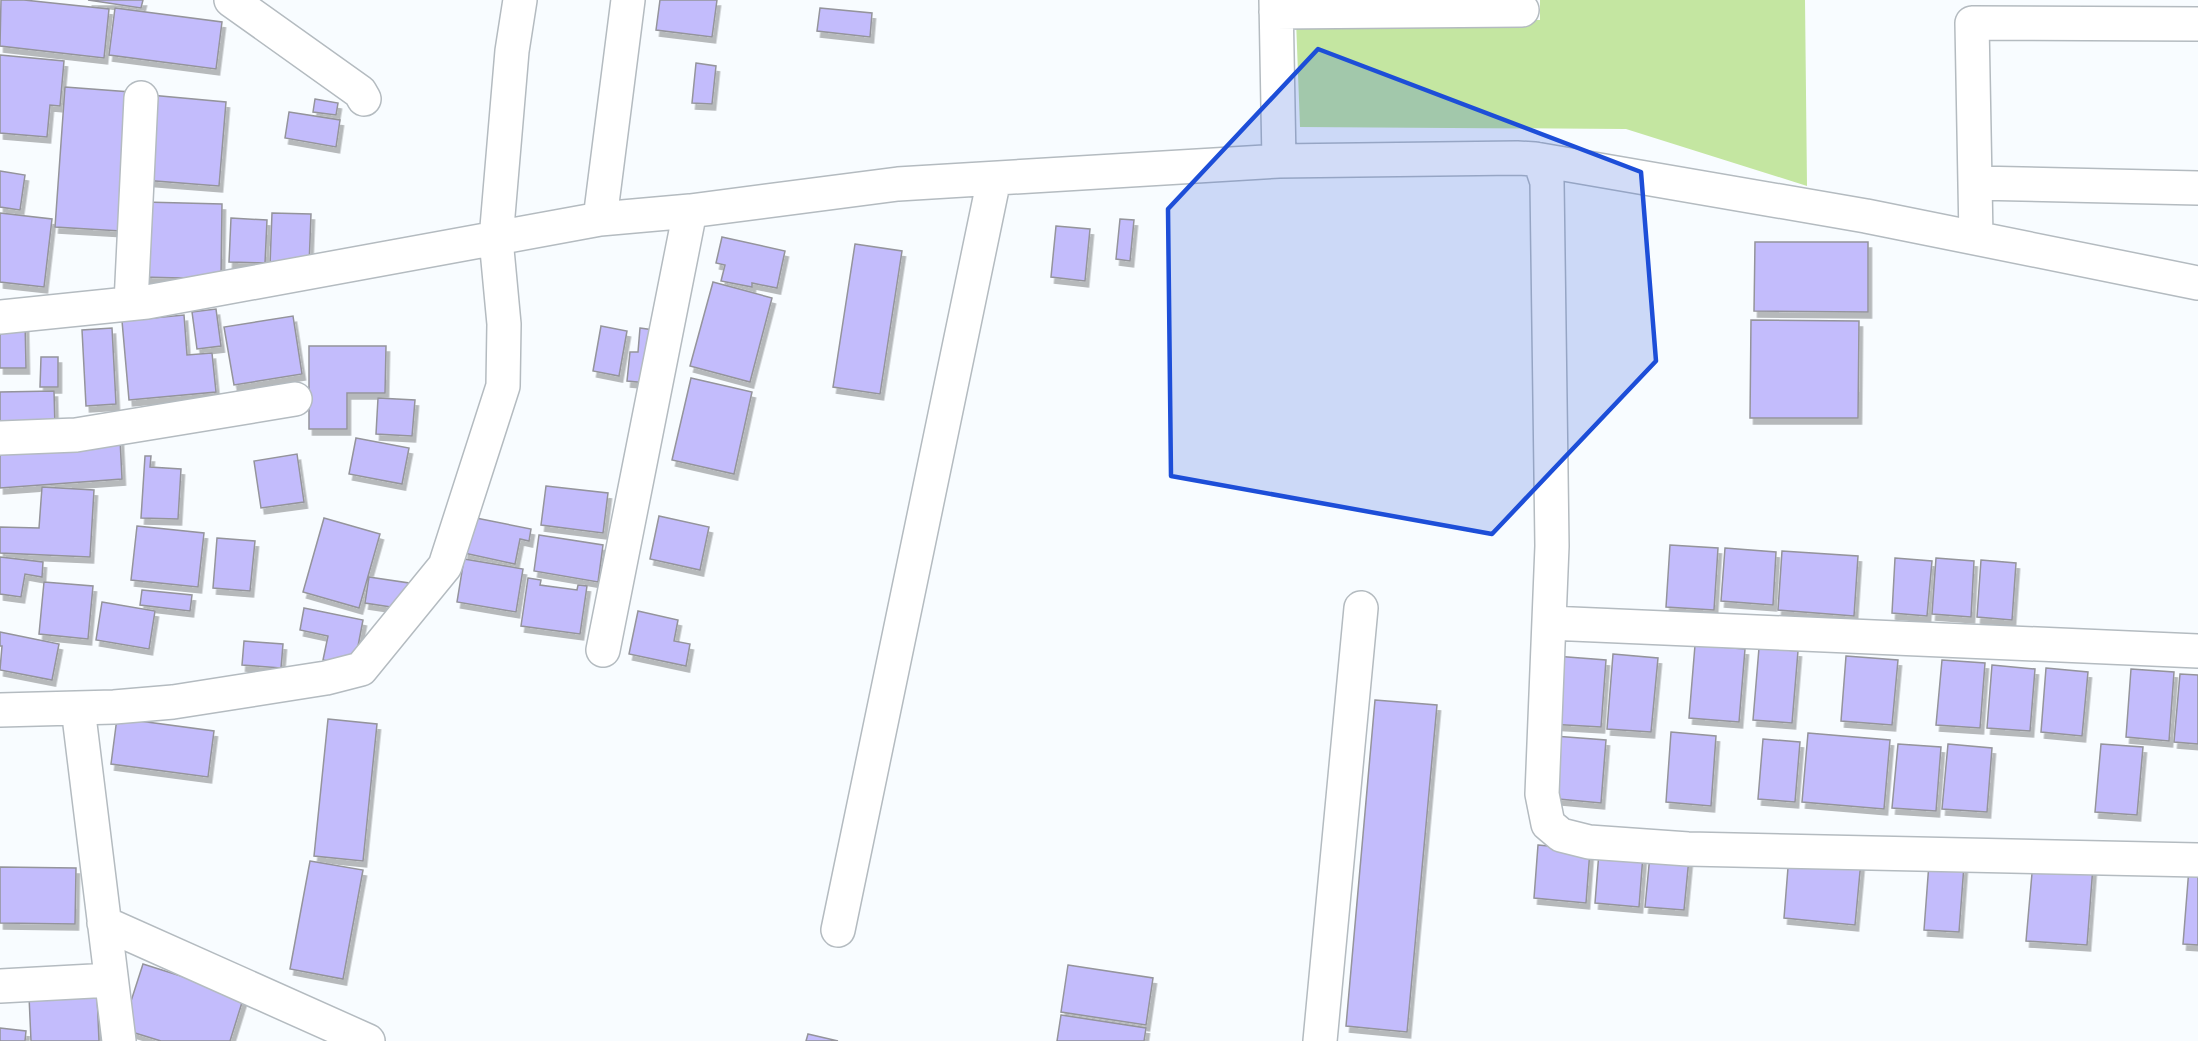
<svg xmlns="http://www.w3.org/2000/svg" width="2198" height="1041" viewBox="0 0 2198 1041" font-family="'Open Sans',sans-serif">
<defs>
<filter id="shadow"><feDropShadow dx="3.5" dy="6" stdDeviation="0" flood-color="#0004"/></filter>
</defs>
<rect width="100%" height="100%" fill="#f8fcff"/>
<path fill="#c4e6a1" d="M1540,0H1805L1807,186L1626,129L1300,127L1296,20H1540Z"/>
<path fill="#c3bcfc" stroke="#94949b" stroke-width="1.5" filter="url(#shadow)" d="M1,0H24L109,9L104,58L0,46Z
M88,0H143L141,8Z
M660,0H717L712,37L656,30Z
M115,8L222,22L216,69L109,55Z
M820,8L872,13L870,37L817,31Z
M0,55L64,61L60,106L50,105L47,137L0,133Z
M696,63L716,66L712,104L692,103Z
M65,87L131,92L121,231L55,227Z
M150,95L226,102L219,186L143,180Z
M315,99L338,103L336,115L313,112Z
M289,112L340,120L336,147L285,138Z
M0,171L25,175L20,210L0,207Z
M144,202L222,204L221,279L142,277Z
M0,213L52,219L44,287L0,282Z
M272,213L311,214L309,266L270,265Z
M231,218L267,220L265,263L229,262Z
M1120,219L1134,220L1130,261L1116,259Z
M1056,226L1090,229L1085,281L1051,277Z
M722,237L785,251L777,288L752,283V287L721,281L725,265L716,263Z
M1755,242H1868V312L1754,311Z
M855,244L902,251L880,394L833,387Z
M713,282L772,298L750,382L690,366Z
M216,309L221,346L197,349L192,312Z
M184,315L187,355L212,353L216,392L129,400L122,321Z
M293,316L302,374L234,385L224,327Z
M0,320H25L26,368H0Z
M1751,320L1859,321L1858,418H1750Z
M601,326L627,331L619,376L593,371Z
M112,328L116,404L86,406L82,330Z
M640,328L654,330L648,383L627,381L630,352H638Z
M309,346H386L385,393H347V429H309Z
M41,357H58V387H40Z
M691,378L752,392L734,474L672,460Z
M54,391L55,428L0,429V392Z
M378,398L415,400L412,436L376,434Z
M356,438L409,448L402,484L349,474Z
M120,439L122,479L0,488V448Z
M297,454L304,502L261,508L254,461Z
M145,456H151L150,467L181,469L178,519L141,518Z
M546,486L608,493L603,533L541,525Z
M42,487L94,490L90,557L0,553V527L39,528Z
M659,516L709,527L700,570L650,559Z
M471,517L531,529L529,541L520,539L515,564L464,553Z
M324,518L380,534L359,608L303,592Z
M137,526L204,533L198,587L131,580Z
M539,535L603,545L598,582L534,571Z
M217,538L255,541L250,591L213,588Z
M1670,545L1718,548L1714,610L1666,607Z
M1725,548L1776,552L1773,605L1721,601Z
M1782,551L1858,556L1854,616L1778,610Z
M0,557L43,562L42,577L25,574L21,597L0,594Z
M1895,558L1932,561L1927,616L1892,613Z
M1936,558L1974,561L1971,617L1932,614Z
M464,559L523,569L516,612L457,602Z
M1981,560L2016,563L2012,620L1977,617Z
M369,577L409,583L404,609L365,603Z
M528,578L541,580L540,585L577,590L578,585L587,586L580,634L521,626Z
M44,582L93,586L88,639L39,634Z
M142,590L192,595L190,611L140,605Z
M102,602L155,611L149,649L96,640Z
M304,608L363,620L354,667L323,660L328,636L300,630Z
M638,611L678,620L674,641L690,644L686,666L629,654Z
M0,632L59,644L52,680L0,670L2,646H0Z
M244,641L283,644L281,668L242,665Z
M1695,645L1745,649L1739,722L1689,718Z
M1759,648L1798,651L1792,723L1753,720Z
M1613,654L1658,658L1651,732L1607,729Z
M1555,656L1606,660L1601,727L1549,724Z
M1846,656L1898,660L1892,725L1841,721Z
M1942,660L1985,663L1980,728L1936,725Z
M1992,665L2035,669L2030,731L1987,728Z
M2046,668L2088,672L2082,736L2041,732Z
M2131,669L2174,672L2169,741L2126,737Z
M2180,674L2198,675V744L2174,742Z
M1375,700L1437,705L1407,1032L1346,1026Z
M117,718L214,731L208,777L111,764Z
M328,719L377,724L363,861L314,856Z
M1671,732L1716,736L1711,806L1666,802Z
M1808,733L1890,740L1884,809L1802,802Z
M1554,736L1606,740L1601,803L1548,798Z
M1763,739L1800,742L1795,802L1758,799Z
M1898,744L1941,747L1936,811L1892,808Z
M1948,744L1992,748L1987,812L1942,809Z
M2101,744L2143,747L2137,815L2095,812Z
M1538,845L1590,850L1586,903L1534,898Z
M1599,852L1643,855L1639,907L1595,903Z
M1650,855L1689,858L1684,910L1645,907Z
M1789,855L1861,861L1855,925L1784,918Z
M310,861L363,870L343,979L290,969Z
M2033,862L2093,866L2087,945L2026,941Z
M1929,863L1964,865L1959,932L1924,930Z
M0,867L76,868L75,924L0,923Z
M2189,868L2198,869V945L2183,944Z
M143,964L244,996L230,1041H161L122,1029Z
M1068,965L1153,978L1146,1025L1061,1012Z
M97,994L99,1041H31L29,996Z
M1061,1015L1146,1028L1144,1041H1057Z
M0,1028L26,1031L25,1041H0Z
M808,1034L838,1041H806Z"/>
<g fill="none" stroke-linecap="round" stroke-linejoin="round">
<defs>
<path id="minor" d="M231,0L360,92L364,99
M1276,12L1522,10
M1535,159L1866,216L2198,283
M1279,161L1517,158L1535,159L1542,167L1547,182L1552,546L1542,794L1548,824L1561,835L1589,842L1688,849L2198,860
M1975,183L2198,188
M600,219L628,0
M1976,238L1972,23L2198,24
M131,303L141,98
M0,317L147,302L600,219L690,211L898,184L1279,161L1276,0
M0,438L76,435L295,399
M1549,623L2198,651
M603,650L690,211
M78,708L119,1041
M0,710L114,707L173,702L326,678L361,669L445,566L503,386L504,324L496,239L512,51L520,0
M104,923L368,1041
M838,930L994,179
M0,986L111,980
M1320,1041L1361,608"/>
</defs>
<use href="#minor" stroke="#b4bbc0" stroke-width="36"/>
<use href="#minor" stroke="#fff" stroke-width="33"/>
</g>
<path fill="#1d4ed8" fill-opacity="0.2" stroke="#1d4ed8" stroke-width="4.5" stroke-linejoin="round" d="M1318,49L1641,172L1656,361L1492,534L1171,476L1168,209Z"/>
</svg>
